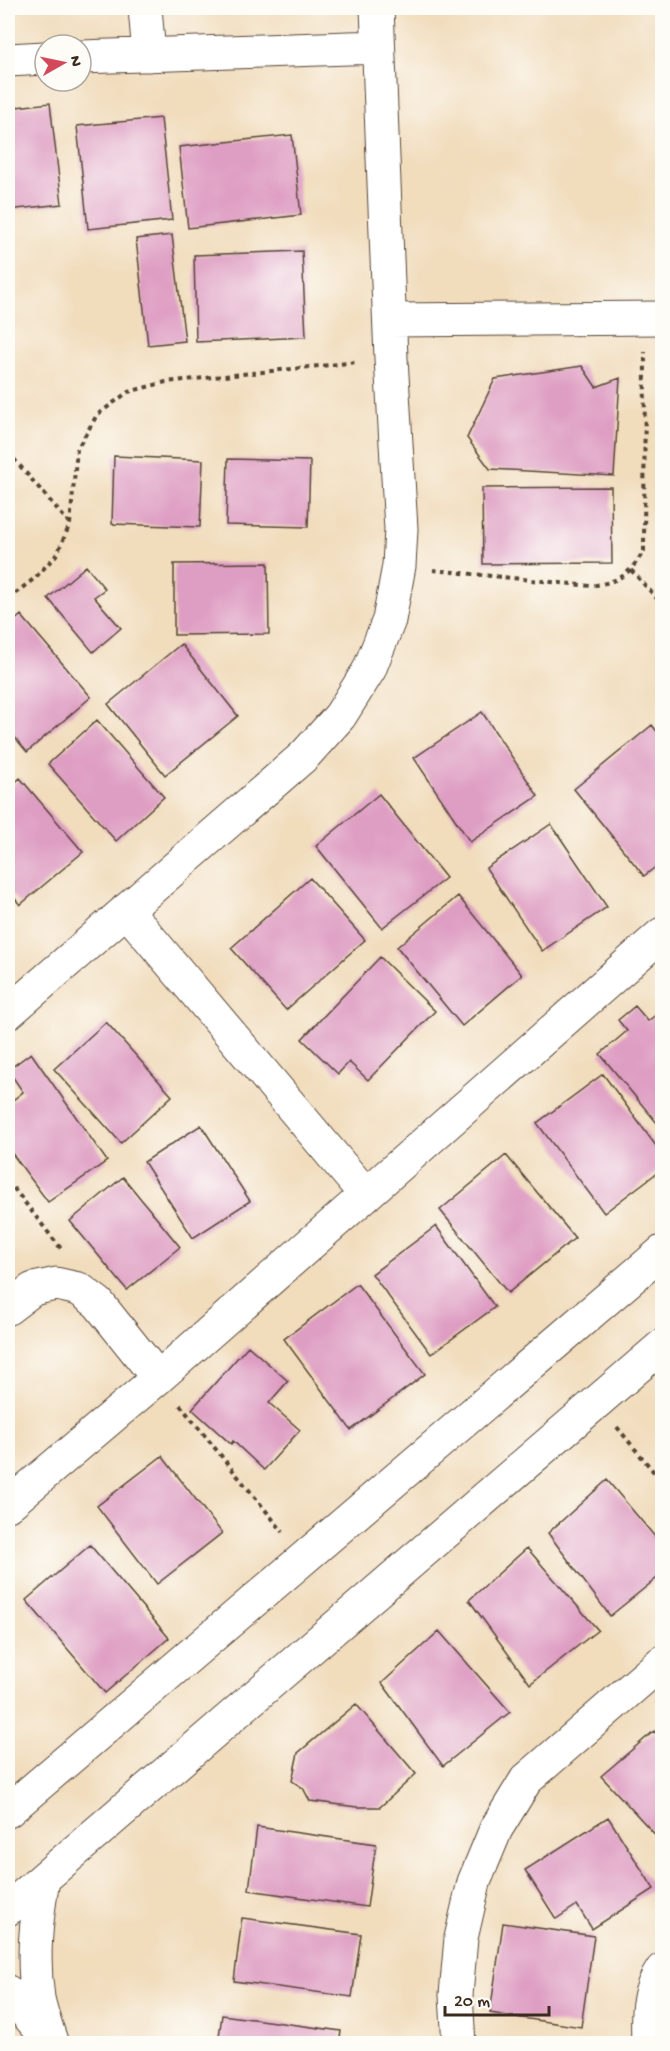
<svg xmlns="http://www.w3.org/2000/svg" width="670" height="2051" viewBox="0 0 670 2051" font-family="'Gochi Hand',sans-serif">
<rect width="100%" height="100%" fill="#fdfcf7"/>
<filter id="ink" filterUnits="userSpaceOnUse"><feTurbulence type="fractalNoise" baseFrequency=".0167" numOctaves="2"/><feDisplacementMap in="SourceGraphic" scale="12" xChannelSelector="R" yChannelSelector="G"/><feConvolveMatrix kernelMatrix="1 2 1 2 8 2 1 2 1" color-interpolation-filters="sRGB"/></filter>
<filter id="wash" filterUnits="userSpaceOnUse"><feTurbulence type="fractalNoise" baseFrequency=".008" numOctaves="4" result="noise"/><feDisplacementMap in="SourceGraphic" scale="24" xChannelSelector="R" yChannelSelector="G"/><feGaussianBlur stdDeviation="1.35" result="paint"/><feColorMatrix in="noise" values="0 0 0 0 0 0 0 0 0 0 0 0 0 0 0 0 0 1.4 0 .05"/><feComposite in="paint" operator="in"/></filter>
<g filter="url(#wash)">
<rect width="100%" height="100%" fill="#f1dcbc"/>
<g id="blocks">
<path fill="#de9dc2" d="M50,103L62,204L8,210V108Z
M161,118L172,220L88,229L77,126Z
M292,135L301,215L188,228L179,147Z
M172,235L185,341L148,345L136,239Z
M302,251L306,337L196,342L194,255Z
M582,366L596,387L620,378L614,476L490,469L467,438L495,379Z
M114,456L203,460L200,527L112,524Z
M228,459L310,461L308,527L226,525Z
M611,487L612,563L483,564L482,488Z
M268,563L269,634L174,635V564Z
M86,566L105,589L94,597L121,628L93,652L48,598Z
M21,615L91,697L27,752L8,729V627Z
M181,644L238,716L165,775L108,704Z
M482,712L538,796L470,842L414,758Z
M97,720L164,797L116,841L48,764Z
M652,725L662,738V862L644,876L574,789Z
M20,778L83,852L20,905L8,890V789Z
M379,794L446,878L382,928L316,846Z
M551,824L607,907L542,951L486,868Z
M310,878L365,940L286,1010L231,948Z
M458,896L522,975L462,1026L397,947Z
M380,957L435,1011L368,1080L349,1062L338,1074L302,1039Z
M635,1006L648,1021L662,1010V1129L600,1054L627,1031L618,1020Z
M106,1022L172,1096L121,1143L54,1069Z
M31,1053L107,1161L48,1202L8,1148V1104L23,1092L8,1070Z
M603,1074L662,1154V1169L604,1213L537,1123Z
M201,1125L250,1201L193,1238L144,1162Z
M506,1155L575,1238L508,1293L440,1210Z
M123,1177L180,1247L127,1290L70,1221Z
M436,1226L495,1307L431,1354L372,1274Z
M357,1284L425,1374L351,1430L284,1339Z
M248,1346L288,1381L269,1403L300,1430L264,1470L233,1441L231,1444L192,1409Z
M162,1456L222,1533L157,1584L97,1506Z
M607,1480L662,1545V1574L610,1616L548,1533Z
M90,1545L169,1638L105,1693L26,1600Z
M527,1548L598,1630L530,1684L469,1600Z
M439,1631L510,1712L443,1766L382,1683Z
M356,1704L416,1774L380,1807H357L310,1801L303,1788L292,1781L298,1753Z
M654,1731L662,1740V1842L601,1776Z
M608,1817L654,1889L592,1929L577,1905L556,1919L525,1870Z
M257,1827L376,1844L367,1907L249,1890Z
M242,1918L361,1934L352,1997L234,1981Z
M503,1923L594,1936L581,2027L490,2013Z
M222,2015L341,2031L339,2044H218Z"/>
</g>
</g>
<g filter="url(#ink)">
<use href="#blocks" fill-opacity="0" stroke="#564536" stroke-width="1.5"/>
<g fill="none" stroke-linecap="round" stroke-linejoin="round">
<defs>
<path id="street" d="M145,8L149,55
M81,57L378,47
M8,60L45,58
M390,320L662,318
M126,910L366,1195
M8,1013L304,756L340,716L369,670L389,620L399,566L401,529L391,358L377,8
M8,1308L33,1289L56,1284L79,1289L98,1303L158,1378
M8,1505L158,1378L662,934
M8,1811L662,1252
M43,1880C36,1920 32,1958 38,1998C41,2013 47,2029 52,2044
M8,1909L662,1346
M8,1992L45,2035
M459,2044L456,1995L461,1938L474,1882L496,1829L526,1780L662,1662
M648,2044C647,2016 646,1993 662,1970"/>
</defs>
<use href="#street" stroke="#564536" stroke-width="35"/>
<path stroke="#564536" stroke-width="4" stroke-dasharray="4.5 4.5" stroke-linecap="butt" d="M8,452L70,524
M433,570L591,586C620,581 627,577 644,551L645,352
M631,570L662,604
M8,599L35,578L57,554L70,524L77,449L97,415L128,392L166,382L358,362
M8,1181L62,1250
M180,1405L283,1532
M617,1427L662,1482"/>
<use href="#street" stroke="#fff" stroke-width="33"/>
</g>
</g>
<rect width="670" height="2051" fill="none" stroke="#fdfcf7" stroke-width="30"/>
<g transform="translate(63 63) rotate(81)"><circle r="28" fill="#fdfcf7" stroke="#afa8a0" stroke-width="1.5"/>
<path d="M0-4.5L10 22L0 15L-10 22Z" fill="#d1495b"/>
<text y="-9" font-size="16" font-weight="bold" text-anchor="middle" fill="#3b2a1e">N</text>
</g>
<path d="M445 2006v9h104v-9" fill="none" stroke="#3b2a1e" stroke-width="3"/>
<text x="454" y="2006" font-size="18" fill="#3b2a1e" stroke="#fdfcf7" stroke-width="4.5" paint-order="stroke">20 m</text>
</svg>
